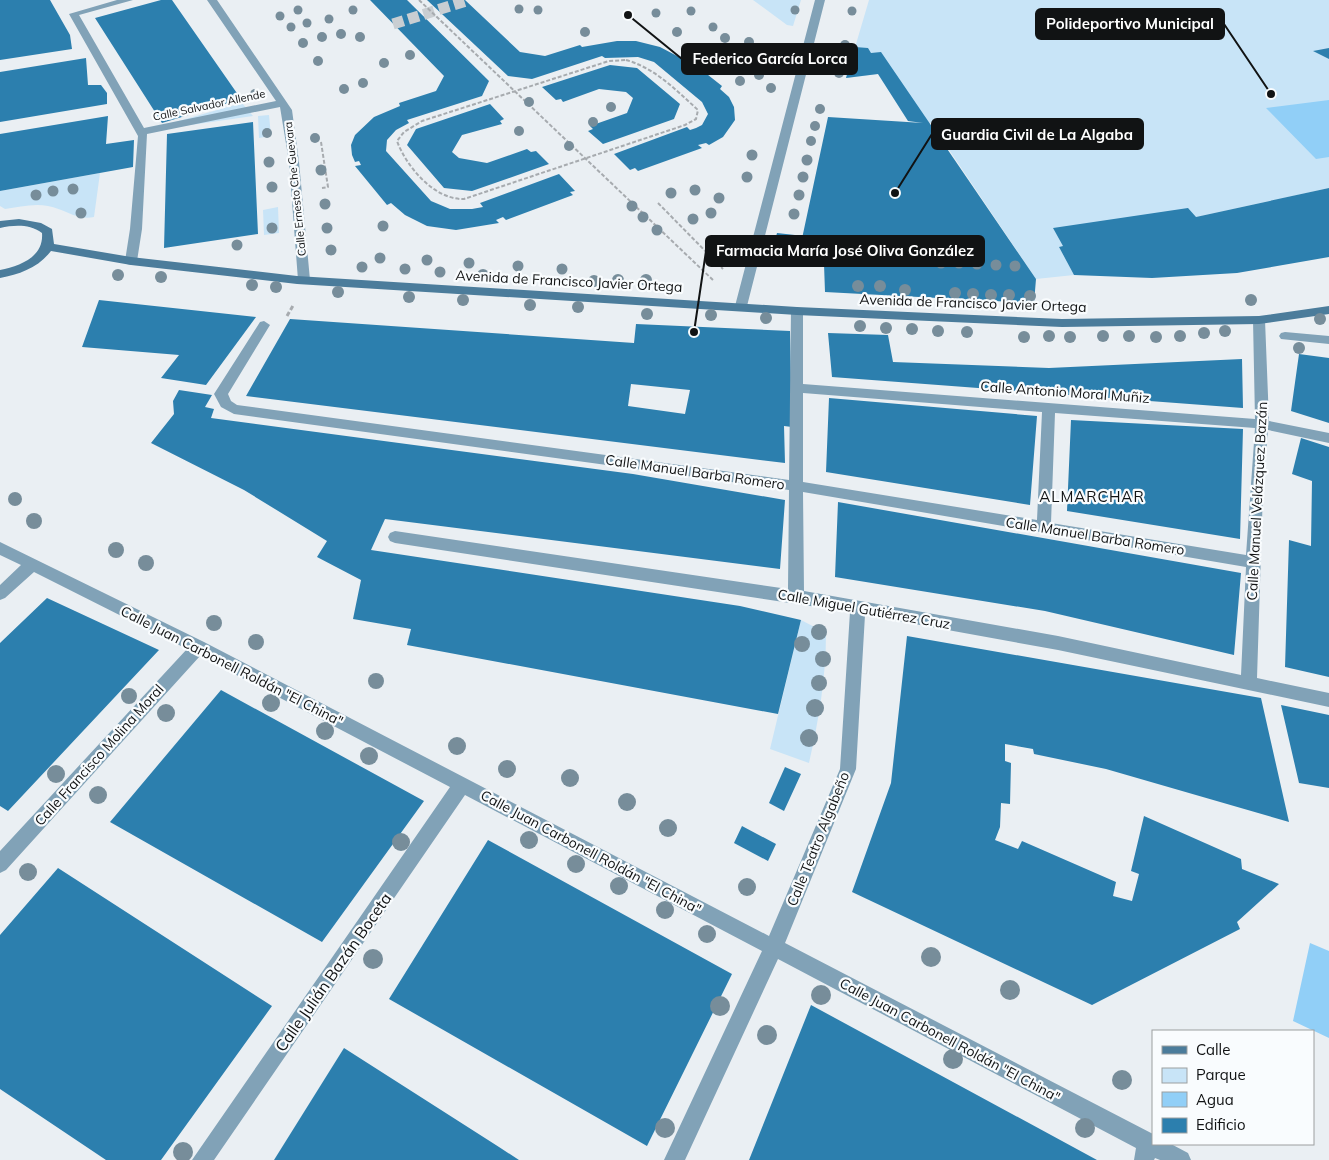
<svg xmlns="http://www.w3.org/2000/svg" width="1329" height="1160" viewBox="0 0 1329 1160" font-family="Mulish,sans-serif">
<rect width="100%" height="100%" fill="#eaeff3"/>
<path fill="#c8e4f7" d="M753,0H801L793,26L787,25Z
M869,0H1329V188L1059,247L1074,275L1036,279L931,123L908,121L878,74L846,78Z
M242,103L253,116L177,127L175,122Z
M269,115L271,136L259,138L258,116Z
M100,173L94,217C77,221 65,209 48,206C34,203 19,207 5,209L0,206V191Z
M278,207L279,233L264,235L263,210Z
M801,620L826,633C826,677 819,719 809,763L770,749Z"/>
<path fill="#91cff7" d="M1329,100V157L1316,159L1266,108Z
M1310,943L1329,951V1038L1293,1021Z"/>
<path fill="#2c7fae" fill-rule="evenodd" d="M0,0H50L70,35L72,49L0,60Z
M161,0H172L241,99L162,123L95,18Z
M370,0H407L489,81L482,96L407,120L409,123L396,130L387,140L386,151L431,201L450,209H472L483,207L480,203L559,174L575,191L570,192L573,195L506,220L503,217L496,220L499,223L456,230L427,226L405,215L391,203L387,205L355,166L361,165L359,161L355,162L352,155L351,145L355,135L374,117L400,106L399,103L436,91L444,76Z
M427,0H465L520,52L545,56L580,45L582,47L617,41H636L660,47L679,57L684,56L722,86L720,89L729,97L734,107L735,120L723,137L709,145L706,143L698,145L702,148L638,171L635,168L630,170L614,154L687,127L690,130L696,128L702,125L708,114L702,102L654,62L638,57L605,58L602,56L532,79L508,76Z
M855,47L868,48L871,53L881,52L1036,279L1034,303L825,292L824,264L797,262L828,117L923,123L908,121L878,74L846,78Z
M1329,48V59L1313,51Z
M86,58L88,85H101L107,93V104L0,122V72Z
M610,65L637,68L680,104L674,119L603,144L588,131L593,129L590,126L627,113L633,98L626,92L599,89L563,102L561,99L556,100L542,87Z
M490,104L504,119L500,121L502,124L462,135L452,152L459,158L487,163L527,149L531,152L536,151L549,164L472,191L444,188L407,145L416,129Z
M108,116L106,144L134,140L133,167L0,191V134Z
M253,122L258,234L164,248L167,134Z
M1329,188V257L1237,273L1152,278L1074,275L1059,247L1063,246L1053,228L1188,208L1196,217Z
M777,233L795,235L792,247L774,244Z
M99,300L256,317L206,385L161,378L179,355L82,347Z
M290,319L634,343L636,324L790,331L792,427L784,426L785,463L246,396ZM631,384L690,390L685,414L628,406Z
M828,333L888,335L893,362L1049,368L1242,359L1243,408L832,377Z
M1299,354L1329,358V423L1291,411Z
M179,390L212,395L205,407L214,409L211,418L633,474L785,500L780,569L385,519L371,550L740,606L801,620L778,714L407,645L411,629L353,619L361,580L317,557L327,541L244,490L151,443L174,414L173,401Z
M829,398L1037,416L1030,505L826,472Z
M1071,420L1243,429L1240,539L1067,511Z
M1301,438L1329,447V677L1285,667L1289,540L1311,546L1312,481L1292,474Z
M838,502L1241,573L1234,655L1045,611L835,577Z
M47,598L159,650L8,811L0,806V643Z
M907,636L1261,698L1289,822L1106,769L1034,754L1033,749L1005,744V761L1011,763L1010,804L1001,803L1000,827L995,840L1018,849L1022,841L1116,882L1113,896L1132,901L1139,874L1131,871L1144,816L1241,859L1242,869L1279,884L1237,922L1240,929L1092,1005L852,892L891,783Z
M221,690L424,801L322,942L110,822Z
M1281,705L1329,715V788L1299,783Z
M785,767L801,774L784,811L769,803Z
M742,826L776,844L768,861L734,843Z
M488,840L732,974L647,1146L389,999Z
M58,868L272,1006L161,1160H106L0,1089V935Z
M811,1005L1097,1160H749Z
M344,1048L499,1147L519,1160H274Z"/>
<g fill="none" stroke-linecap="round" stroke-linejoin="round">
<path stroke="#c9ced2" stroke-width="11" stroke-dasharray="11 5" stroke-linecap="butt" d="M393,24L466,1"/>
<path stroke="#a7abaf" stroke-width="2" stroke-dasharray="4 2" stroke-linecap="butt" d="M419,0L714,281
M626,60C655,68 676,90 698,110L696,119L685,125L464,199C434,200 406,166 397,141L404,132L422,121L609,61Z
M321,142L328,187L322,188
M658,203L723,269"/>
<path stroke="#a7abaf" stroke-width="3" stroke-dasharray="4.5 2.5" stroke-linecap="butt" d="M287,316L294,304"/>
<path fill="#81a2b7" fill-rule="evenodd" d="M117,0H133L79,15L144,128L276,101L207,0H217L292,110L299,162L310,280L308,283L304,284L298,280L289,162L280,107L147,134L142,229L137,261L131,265L127,264L125,261L130,229L138,136L69,14Z
M815,0H825L747,306L741,310L735,306Z
M797,307L803,311V384L1255,419L1253,320L1259,316L1265,320L1269,421L1329,433V443L1268,430L1263,490L1257,678L1329,693V707L1058,650L865,615L856,769L785,943L1153,1134V1144H1171L1188,1153L1191,1160H1160L1155,1158L1154,1160H1134L1136,1148L778,959L685,1160H664L762,951L465,795L214,1160H192L450,787L200,656L6,870L0,873V851L187,649L34,572L5,598L0,600V585L21,565L0,555V542L204,642L769,936L840,769L850,612L395,543L390,541L388,537L390,533L395,531L788,589L789,490L234,414L221,407L214,394L260,322L264,321L270,325L228,394L231,401L237,405L789,480L791,311ZM803,393L1042,412L1037,520L803,482ZM1055,413L1255,428L1246,555L1051,523ZM803,492L1246,567L1241,675L1058,636L804,591Z
M1285,332L1329,336V344L1281,339L1279,336L1281,333Z"/>
<path fill="#4b7c9b" fill-rule="evenodd" d="M19,219L41,223L52,229L54,244L131,257L297,276L797,307L1062,319L1259,316L1329,306V314L1259,324L1062,327L797,315L297,284L131,265L51,251C38,268 20,274 0,278V270C20,266 44,257 42,233C29,224 15,225 0,228V221Z"/>
</g>
<g fill="#778d9a">
<circle cx="519" cy="9" r="4.5"/>
<circle cx="298" cy="10" r="4.5"/>
<circle cx="353" cy="10" r="4.5"/>
<circle cx="538" cy="10" r="4.5"/>
<circle cx="795" cy="10" r="4.5"/>
<circle cx="691" cy="11" r="4.5"/>
<circle cx="852" cy="11" r="4.5"/>
<circle cx="656" cy="13" r="4.5"/>
<circle cx="280" cy="16" r="4.5"/>
<circle cx="329" cy="19" r="4.5"/>
<circle cx="307" cy="23" r="4.5"/>
<circle cx="291" cy="27" r="4.5"/>
<circle cx="713" cy="27" r="4.5"/>
<circle cx="585" cy="32" r="5"/>
<circle cx="677" cy="32" r="5"/>
<circle cx="341" cy="34" r="5"/>
<circle cx="322" cy="37" r="5"/>
<circle cx="360" cy="37" r="5"/>
<circle cx="725" cy="38" r="5"/>
<circle cx="749" cy="42" r="5"/>
<circle cx="303" cy="43" r="5"/>
<circle cx="845" cy="45" r="5"/>
<circle cx="410" cy="55" r="5"/>
<circle cx="318" cy="61" r="5"/>
<circle cx="384" cy="63" r="5"/>
<circle cx="839" cy="73" r="5"/>
<circle cx="759" cy="75" r="5"/>
<circle cx="740" cy="81" r="5"/>
<circle cx="363" cy="83" r="5"/>
<circle cx="771" cy="88" r="5"/>
<circle cx="344" cy="89" r="5"/>
<circle cx="255" cy="94" r="5"/>
<circle cx="529" cy="102" r="5"/>
<circle cx="611" cy="107" r="5"/>
<circle cx="820" cy="109" r="5"/>
<circle cx="593" cy="122" r="5"/>
<circle cx="815" cy="126" r="5"/>
<circle cx="519" cy="131" r="5"/>
<circle cx="267" cy="133" r="5"/>
<circle cx="315" cy="138" r="5"/>
<circle cx="811" cy="141" r="5"/>
<circle cx="569" cy="146" r="5"/>
<circle cx="752" cy="155" r="5.5"/>
<circle cx="807" cy="160" r="5.5"/>
<circle cx="269" cy="162" r="5.5"/>
<circle cx="321" cy="170" r="5.5"/>
<circle cx="747" cy="177" r="5.5"/>
<circle cx="803" cy="177" r="5.5"/>
<circle cx="272" cy="187" r="5.5"/>
<circle cx="73" cy="189" r="5.5"/>
<circle cx="695" cy="190" r="5.5"/>
<circle cx="53" cy="191" r="5.5"/>
<circle cx="671" cy="193" r="5.5"/>
<circle cx="36" cy="195" r="5.5"/>
<circle cx="799" cy="195" r="5.5"/>
<circle cx="719" cy="198" r="5.5"/>
<circle cx="325" cy="204" r="5.5"/>
<circle cx="632" cy="206" r="5.5"/>
<circle cx="81" cy="213" r="5.5"/>
<circle cx="711" cy="213" r="5.5"/>
<circle cx="794" cy="214" r="5.5"/>
<circle cx="643" cy="217" r="5.5"/>
<circle cx="693" cy="219" r="5.5"/>
<circle cx="383" cy="226" r="5.5"/>
<circle cx="272" cy="228" r="5.5"/>
<circle cx="327" cy="228" r="5.5"/>
<circle cx="657" cy="230" r="5.5"/>
<circle cx="237" cy="245" r="5.5"/>
<circle cx="331" cy="250" r="5.5"/>
<circle cx="380" cy="258" r="5.5"/>
<circle cx="427" cy="260" r="5.5"/>
<circle cx="469" cy="263" r="5.5"/>
<circle cx="941" cy="263" r="5.5"/>
<circle cx="959" cy="263" r="5.5"/>
<circle cx="977" cy="264" r="5.5"/>
<circle cx="996" cy="265" r="5.5"/>
<circle cx="518" cy="266" r="5.5"/>
<circle cx="1015" cy="266" r="5.5"/>
<circle cx="362" cy="267" r="5.5"/>
<circle cx="405" cy="269" r="5.5"/>
<circle cx="562" cy="269" r="5.5"/>
<circle cx="440" cy="272" r="5.5"/>
<circle cx="118" cy="275" r="6"/>
<circle cx="483" cy="275" r="6"/>
<circle cx="161" cy="277" r="6"/>
<circle cx="618" cy="280" r="6"/>
<circle cx="646" cy="280" r="6"/>
<circle cx="594" cy="281" r="6"/>
<circle cx="252" cy="285" r="6"/>
<circle cx="858" cy="286" r="6"/>
<circle cx="880" cy="286" r="6"/>
<circle cx="276" cy="287" r="6"/>
<circle cx="905" cy="290" r="6"/>
<circle cx="338" cy="292" r="6"/>
<circle cx="955" cy="293" r="6"/>
<circle cx="973" cy="294" r="6"/>
<circle cx="991" cy="295" r="6"/>
<circle cx="1009" cy="295" r="6"/>
<circle cx="1030" cy="296" r="6"/>
<circle cx="409" cy="297" r="6"/>
<circle cx="463" cy="300" r="6"/>
<circle cx="1251" cy="300" r="6"/>
<circle cx="530" cy="305" r="6"/>
<circle cx="578" cy="307" r="6"/>
<circle cx="647" cy="314" r="6"/>
<circle cx="711" cy="315" r="6"/>
<circle cx="766" cy="318" r="6"/>
<circle cx="1320" cy="319" r="6"/>
<circle cx="860" cy="326" r="6"/>
<circle cx="886" cy="328" r="6"/>
<circle cx="912" cy="329" r="6"/>
<circle cx="938" cy="331" r="6"/>
<circle cx="1225" cy="331" r="6"/>
<circle cx="967" cy="332" r="6"/>
<circle cx="1204" cy="333" r="6"/>
<circle cx="1049" cy="336" r="6"/>
<circle cx="1103" cy="336" r="6"/>
<circle cx="1129" cy="336" r="6"/>
<circle cx="1180" cy="336" r="6"/>
<circle cx="1024" cy="337" r="6"/>
<circle cx="1070" cy="337" r="6"/>
<circle cx="1156" cy="337" r="6"/>
<circle cx="1299" cy="348" r="6"/>
<circle cx="15" cy="499" r="7"/>
<circle cx="34" cy="521" r="8"/>
<circle cx="116" cy="550" r="8"/>
<circle cx="146" cy="563" r="8"/>
<circle cx="214" cy="623" r="8"/>
<circle cx="819" cy="632" r="8"/>
<circle cx="256" cy="642" r="8"/>
<circle cx="802" cy="644" r="8"/>
<circle cx="823" cy="659" r="8"/>
<circle cx="376" cy="681" r="8"/>
<circle cx="819" cy="683" r="8"/>
<circle cx="129" cy="696" r="8"/>
<circle cx="271" cy="703" r="9"/>
<circle cx="815" cy="708" r="9"/>
<circle cx="166" cy="713" r="9"/>
<circle cx="325" cy="731" r="9"/>
<circle cx="809" cy="738" r="9"/>
<circle cx="457" cy="746" r="9"/>
<circle cx="369" cy="756" r="9"/>
<circle cx="507" cy="769" r="9"/>
<circle cx="56" cy="774" r="9"/>
<circle cx="570" cy="778" r="9"/>
<circle cx="98" cy="795" r="9"/>
<circle cx="627" cy="802" r="9"/>
<circle cx="668" cy="828" r="9"/>
<circle cx="529" cy="840" r="9"/>
<circle cx="401" cy="842" r="9"/>
<circle cx="576" cy="864" r="9"/>
<circle cx="28" cy="872" r="9"/>
<circle cx="619" cy="886" r="9"/>
<circle cx="747" cy="887" r="9"/>
<circle cx="665" cy="910" r="9"/>
<circle cx="707" cy="934" r="9"/>
<circle cx="931" cy="957" r="10"/>
<circle cx="373" cy="959" r="10"/>
<circle cx="1010" cy="990" r="10"/>
<circle cx="821" cy="995" r="10"/>
<circle cx="720" cy="1006" r="10"/>
<circle cx="767" cy="1035" r="10"/>
<circle cx="953" cy="1059" r="10"/>
<circle cx="1122" cy="1080" r="10"/>
<circle cx="665" cy="1128" r="10"/>
<circle cx="1085" cy="1128" r="10"/>
<circle cx="183" cy="1152" r="10"/>
</g>
<g text-anchor="middle" dominant-baseline="central" stroke-width="4.5" stroke-linejoin="round" paint-order="stroke">
<g font-size="11" fill="#111314" stroke="#f9fcfe">
<text transform="translate(209 105) rotate(-12)">Calle Salvador Allende</text>
<text transform="translate(295 189) rotate(-96)">Calle Ernesto Che Guevara</text>
</g>
<g font-size="14" fill="#111314" stroke="#f9fcfe">
<text transform="translate(569 281) rotate(3)">Avenida de Francisco Javier Ortega</text>
<text transform="translate(973 303) rotate(2)">Avenida de Francisco Javier Ortega</text>
<text transform="translate(1065 392) rotate(4)">Calle Antonio Moral Muñiz</text>
<text transform="translate(695 472) rotate(8)">Calle Manuel Barba Romero</text>
<text transform="translate(1257 501) rotate(-87)">Calle Manuel Velázquez Bazán</text>
<text transform="translate(1095 536) rotate(9)">Calle Manuel Barba Romero</text>
<text transform="translate(864 609) rotate(10)">Calle Miguel Gutiérrez Cruz</text>
<text transform="translate(232 666) rotate(27)">Calle Juan Carbonell Roldán "El China"</text>
<text transform="translate(99 755) rotate(-48)">Calle Francisco Molina Moral</text>
<text transform="translate(818 839) rotate(-68)">Calle Teatro Algabeño</text>
<text transform="translate(591 852) rotate(28)">Calle Juan Carbonell Roldán "El China"</text>
<text transform="translate(950 1040) rotate(28)">Calle Juan Carbonell Roldán "El China"</text>
</g>
<g font-size="15" letter-spacing="1" fill="#111314" stroke="#f9fcfe">
<text x="1092" y="496">ALMARCHAR</text>
</g>
<g font-size="16" fill="#111314" stroke="#f9fcfe">
<text transform="translate(333 972) rotate(-55)">Calle Julián Bazán Boceta</text>
</g>
</g>
<path fill="none" stroke="#111314" stroke-width="2" d="M1271 94L1224 24M628 15L682 59M895 193L932 134M694 332L706 251"/>
<g fill="#111314" stroke="#f9fcfe" stroke-width="2">
<circle cx="1271" cy="94" r="5"/>
<circle cx="628" cy="15" r="5"/>
<circle cx="895" cy="193" r="5"/>
<circle cx="694" cy="332" r="5"/>
</g>
<g fill="#111314" stroke="#111314" stroke-width="2">
<rect x="1036" y="9" width="188" height="30" rx="5"/>
<rect x="682" y="44" width="175" height="30" rx="5"/>
<rect x="932" y="119" width="211" height="30" rx="5"/>
<rect x="706" y="236" width="278" height="30" rx="5"/>
</g>
<g font-size="15" text-anchor="middle" font-weight="bold" fill="#fff">
<text x="1130" y="29">Polideportivo Municipal</text>
<text x="770" y="64">Federico García Lorca</text>
<text x="1037" y="140">Guardia Civil de La Algaba</text>
<text x="845" y="256">Farmacia María José Oliva González</text>
</g>
<rect x="1152" y="1030" width="162" height="115" fill="#f9fcfe" stroke="#9c9fa0"/>
<rect x="1162" y="1046" width="25" height="8" fill="#4b7c9b" stroke="#9c9fa0"/>
<text x="1196" y="1055" font-size="15" fill="#111314">Calle</text>
<rect x="1162" y="1068" width="25" height="15" fill="#c8e4f7" stroke="#9c9fa0"/>
<text x="1196" y="1080" font-size="15" fill="#111314">Parque</text>
<rect x="1162" y="1092" width="25" height="15" fill="#91cff7" stroke="#9c9fa0"/>
<text x="1196" y="1105" font-size="15" fill="#111314">Agua</text>
<rect x="1162" y="1118" width="25" height="15" fill="#2c7fae" stroke="#9c9fa0"/>
<text x="1196" y="1130" font-size="15" fill="#111314">Edificio</text>
</svg>
